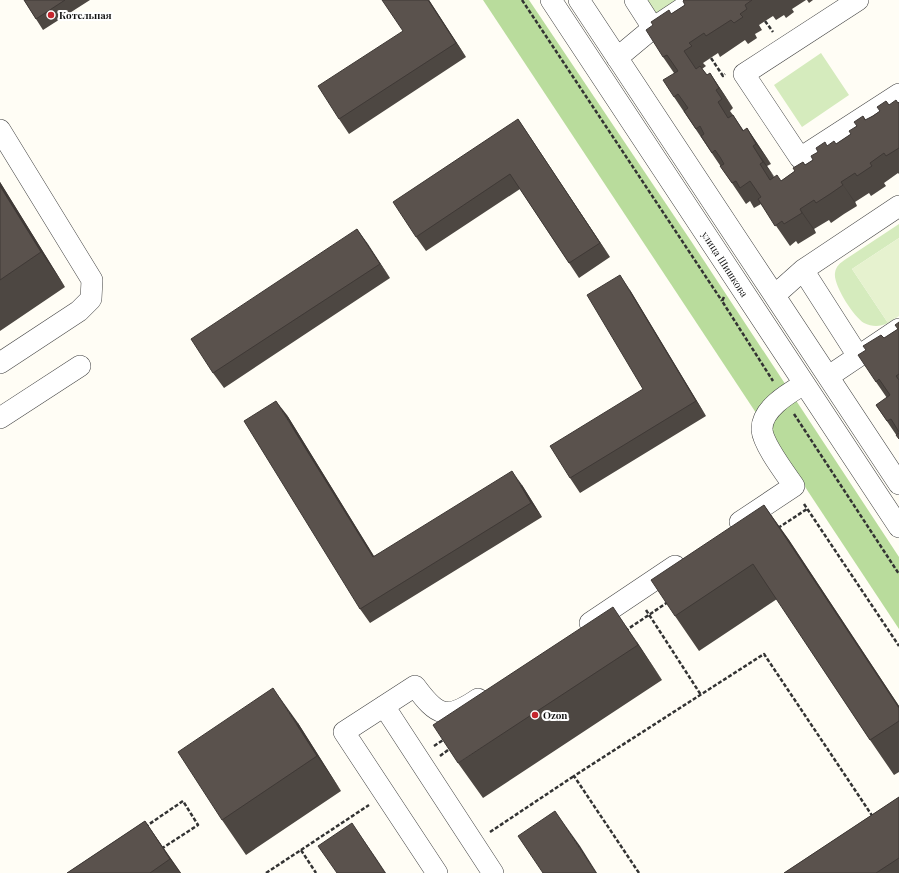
<svg xmlns="http://www.w3.org/2000/svg" width="899" height="873" viewBox="0 0 899 873" font-family="'Playfair Display',serif">
<rect width="100%" height="100%" fill="#fffdf5"/>
<path fill="#d5ebbd" d="M635,0H695L653,28Z
M821,53L849,95L802,127L774,85Z
M899,224V238L852,269L888,323C880,327 872,327 864,323C854,317 833,285 835,273C836,266 840,263 846,259Z"/>
<path fill="#b9dc9c" d="M483,0H529L691,241L899,557V629Z"/>
<path fill="#e6f2cf" d="M899,238V316L888,323L852,269Z"/>
<g fill="none" stroke-linecap="round" stroke-linejoin="round">
<defs>
<path id="minor" d="M551,0L899,527
M579,0L899,484
M635,0L653,28
M858,0L744,74L800,158L899,94
M617,58L653,28L695,0
M0,130L92,280L91,299L79,311L0,363
M803,270L858,356
M775,295L803,270L899,206
M829,376L899,329
M0,418L80,366
M740,522L794,486C785,473 763,444 762,430C761,409 789,393 804,384
M590,623L675,566
M384,706L493,873
M437,873L344,732L415,686C437,716 446,721 478,699"/>
</defs>
<use href="#minor" stroke="#444" stroke-width="22"/>
<path stroke="#333" stroke-width="2.5" stroke-dasharray="4 2" stroke-linecap="butt" d="M522,0L722,301
M765,21L773,32
M711,58L723,76L725,74
M724,297L722,301L773,381
M794,414L899,574
M804,504L899,646
M778,528L807,509
M646,610L701,695
M625,631L668,602
M434,746L446,738
M440,756L452,747
M145,827L183,801L198,825L161,849
M490,832L574,776
M301,850L369,805
M266,873L301,850L316,873
M639,873L574,776L764,654L873,817"/>
<use href="#minor" stroke="#fff" stroke-width="21"/>
</g>
<path fill="#4d4742" d="M24,0H90L43,30L36,19Z
M429,0L466,57L349,134L339,119L403,31Z
M684,0H806L792,9L794,12L786,18L784,15L776,20L773,16L759,25L762,30L755,34L757,38L748,44L745,40L720,57L718,53L703,63L706,66L702,69L707,75L710,73L733,108L730,111L733,115L744,131L747,128L771,164L767,166L774,177L781,181L795,171L803,162L805,165L813,160L827,146L836,144L851,134L863,116L866,120L880,111L886,101L889,105L899,102V174L898,173L884,183L886,186L871,196L869,193L855,202L857,206L844,214L831,223L829,220L814,229L816,233L798,244L796,241L790,246L761,204L754,208L750,201L746,204L674,97V73L663,57L671,14L685,5Z
M807,0H813L809,3Z
M518,119L610,257L579,278L520,189L426,251L416,237Z
M0,182L65,287L0,331Z
M357,229L390,278L224,388L213,373Z
M630,290L706,416L580,493L570,478L643,389Z
M899,322V439L876,405L887,398L876,382L866,350L898,329Z
M287,415L374,556L522,485L542,517L370,623L360,609Z
M764,505L789,540L899,706V772L894,775L870,740L777,599L699,651L675,616Z
M637,642L662,680L483,798L458,763Z
M298,723L341,791L246,855L222,820Z
M899,797V873H784Z
M145,821L181,873H67Z"/>
<path fill="#3f3936" d="M428,0H429L466,57L456,43Z
M710,73L724,94L733,108L719,88Z
M518,119L610,257L600,243Z
M747,128L771,164L756,144Z
M753,146L767,166L778,182L763,162Z
M0,182L65,287L41,252L0,186Z
M841,182L855,202L857,206Z
M800,209L814,229L816,233L802,213Z
M357,229L368,244L390,278L380,264Z
M620,275L630,290L706,416L696,401Z
M276,401L287,415L383,571L373,557Z
M512,471L522,485L542,517L531,503Z
M764,505L789,540L899,706V708Z
M613,607L637,642L662,680L638,645Z
M273,688L298,723L341,791L317,756Z
M555,811L580,846L597,873H596Z
M145,821L169,856L181,873H180L170,859Z
M352,823L376,858L386,873H385Z"/>
<path fill="#5a524d" stroke="#3f3936" d="M24,0H65L36,19Z
M382,0H428L456,43L339,119L318,86L403,31Z
M684,0H752L745,5L747,9L740,14L743,17L734,23L731,20L706,36L704,33L689,43L692,46L684,51L696,69L700,66L707,75L710,73L719,88L716,90L722,99L718,102L728,118L733,115L743,131L747,128L756,144L753,146L763,162L760,164L770,180L777,175L781,181L795,171L793,168L803,162L805,165L813,160L811,156L818,152L816,148L825,142L827,146L834,141L836,144L851,134L849,131L857,126L854,122L863,116L865,120L873,116L880,111L877,107L886,101L889,105L896,100L898,103L899,102V148L886,156L884,153L870,163L872,166L857,176L855,173L841,182L843,185L830,194L816,203L814,200L800,209L802,213L784,224L782,221L775,226L758,199L761,197L750,181L740,188L736,181L732,183L720,166L724,164L720,157L715,150L712,153L701,136L704,134L700,126L696,129L684,111L688,108L678,94L674,97L663,80L678,71L667,55L663,57L646,30L653,25L651,22L669,10L671,14L685,5L683,1Z
M518,119L600,243L569,263L510,174L416,237L393,202Z
M0,186L41,252L0,280Z
M357,229L380,264L213,373L191,339Z
M620,275L696,401L570,478L550,446L643,389L587,295Z
M899,322V374L896,376L899,380V432L891,419L887,421L876,405L890,395L879,379L876,382L858,355L866,350L863,346L881,335L884,338L898,329L895,325Z
M276,401L373,557L512,471L531,503L360,609L244,421Z
M899,433V439L896,435Z
M764,505L899,708V721L870,740L753,564L675,616L651,580Z
M613,607L638,645L458,763L433,725Z
M273,688L317,756L222,820L178,752Z
M899,797V858L876,873H784Z
M555,811L596,873H543L518,836Z
M145,821L170,859L150,873H67Z
M352,823L385,873H337L318,846Z"/>
<g fill="#c4262e" stroke="#fff" stroke-width="1.5">
<circle cx="51" cy="15" r="4"/>
<circle cx="535" cy="715" r="4"/>
</g>
<g text-anchor="middle" dominant-baseline="central" stroke-width="4" stroke-linejoin="round" paint-order="stroke">
<g font-size="10" font-weight="bold" fill="#111" stroke="#fff" text-anchor="start">
<text x="59" y="15">Котельная</text>
<text x="543" y="715">Ozon</text>
</g>
<g font-size="10" fill="#111" stroke="#fff">
<text transform="translate(725 264) rotate(57)">улица Шишкова</text>
</g>
</g>
</svg>
